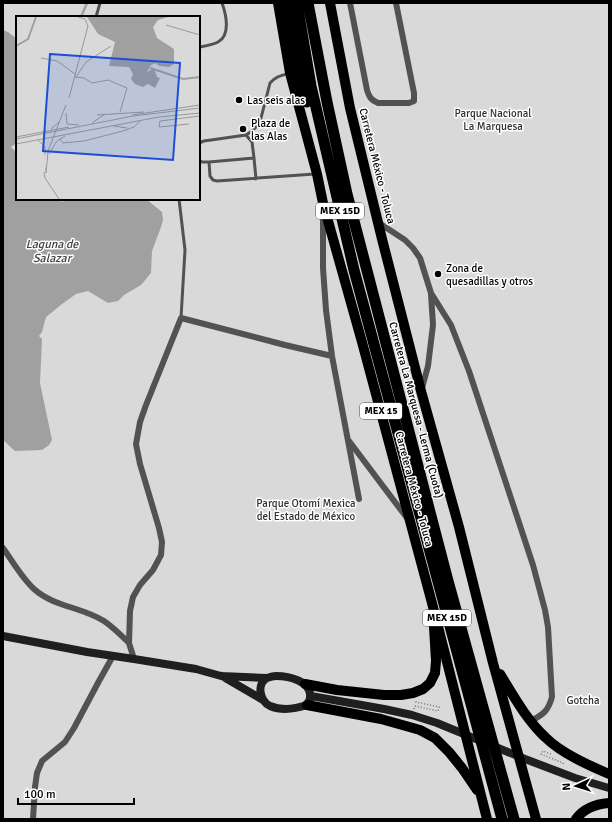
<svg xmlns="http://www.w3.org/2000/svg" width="612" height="822" viewBox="0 0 612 822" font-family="Signika,sans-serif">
<rect width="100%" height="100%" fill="#fff"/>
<path fill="#d9d9d9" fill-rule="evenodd" d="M3,3H609V819H3ZM17,17H199V199H17Z"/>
<path fill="#a0a0a0" d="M3,30L8,32L17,39V143L11,147L14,150L17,152V199H59L62,202L68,199H146L162,212L163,220L161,227L152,251L151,273L141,285L124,295L118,301L108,303L88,291L76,294L62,304L46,317L42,332L39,336L42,339L40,383L52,440L49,445L42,450L15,451L3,440Z"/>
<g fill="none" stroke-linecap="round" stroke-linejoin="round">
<path stroke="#a0a0a0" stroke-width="2.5" d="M81,17L87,3"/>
<path stroke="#747474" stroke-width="1.5" stroke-dasharray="1 2" stroke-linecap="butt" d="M414,709L415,706L438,711L439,707L416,702V701
M551,754L543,751L541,754L563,763V765"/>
<path stroke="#525252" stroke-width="3" d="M96,17L100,3
M199,47C205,46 213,45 218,42C231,35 226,14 222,3
M246,135L252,142L254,158
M199,143L204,141L246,135L252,131L257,126L261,118L270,83C275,77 280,75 288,74
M199,160L202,162H209L254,158L256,179
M209,162L210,176L213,180L217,181L315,174
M179,199L185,250L181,318"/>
<path stroke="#525252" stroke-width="6" d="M350,3L367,90C369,97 371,100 378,103H409L414,101V93L396,3
M323,214V268L326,310L332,356L359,499
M379,223L405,240L413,248L420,258L431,293L451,325L469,371L533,565L545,610L548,627L552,697C548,711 544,714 531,721
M422,388L428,366L433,325L431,294
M349,441L407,518
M3,548C13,562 22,578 34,589C54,607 82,607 104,621C113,627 121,635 129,643
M134,659L129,643L130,611L133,597L140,585L153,570L161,555L162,542L159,528L140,464L136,444L140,422L146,405L181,318L285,345L332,356
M33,819L35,787L37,773L42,761L65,742L74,728L99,681L113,656"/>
<path stroke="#1f1f1f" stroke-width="8" d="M3,636L87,652L134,659L196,669L221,676L267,678
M222,676L263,700
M276,676C288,676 312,681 310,697C310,700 308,703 307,705C295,709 282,711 270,706C260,701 256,684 267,678C270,677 274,676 276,676Z
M311,696L384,709L412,715L437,723L525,759L575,778L609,788"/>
<path stroke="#000" stroke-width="10" d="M278,3L290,73L317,174L323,203L362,342L432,603L487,819
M330,3L350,108L382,239L421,391L459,527L493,663L536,819
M500,674C513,695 526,719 545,737C561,753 588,765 609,774
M305,684L337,690L384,695H401L413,693L423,689L430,683L435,673L436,661L434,627
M307,705L381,719L420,730L435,738L449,752L462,768L477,790
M576,819C584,808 596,804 609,803"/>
<path stroke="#000" stroke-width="11" d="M286,3L300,74L307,102
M297,3L311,86L354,270L502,819
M308,3L327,102L347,194L448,581L514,819"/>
</g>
<g fill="#000" stroke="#fff" stroke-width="1.5">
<circle cx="239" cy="100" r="4"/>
<circle cx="243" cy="129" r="4"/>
<circle cx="438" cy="274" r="4"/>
</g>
<g text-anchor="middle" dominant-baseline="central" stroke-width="3" stroke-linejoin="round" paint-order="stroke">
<g fill="#fff" stroke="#4c4c4c" stroke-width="1">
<rect x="316" y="203" width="48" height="16" rx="3"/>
<rect x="360" y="403" width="42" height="16" rx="3"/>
<rect x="423" y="610" width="48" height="16" rx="3"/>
</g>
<g font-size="10" font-weight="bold" fill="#000">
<text x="340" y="211">MEX 15D</text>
<text x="381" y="411">MEX 15</text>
<text x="447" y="618">MEX 15D</text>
</g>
<g font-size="11" fill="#000" stroke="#fff" text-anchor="start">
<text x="247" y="100">Las seis alas</text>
<text x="251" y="123">Plaza de<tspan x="251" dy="13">las Alas</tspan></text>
<text x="446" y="268">Zona de<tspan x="446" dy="13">quesadillas y otros</tspan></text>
</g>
<g font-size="11" fill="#303030" stroke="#fff">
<text x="493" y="113">Parque Nacional<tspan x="493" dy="13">La Marquesa</tspan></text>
<text x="306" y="503">Parque Otomí Mexica<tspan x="306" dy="13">del Estado de México</tspan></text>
<text x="583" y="700">Gotcha</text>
</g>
<g font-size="11" fill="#000" stroke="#fff">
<text transform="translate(377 166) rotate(76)">Carretera México - Toluca</text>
<text transform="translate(416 410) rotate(75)">Carretera La Marquesa - Lerma (Cuota)</text>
<text transform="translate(414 489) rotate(75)">Carretera México - Toluca</text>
</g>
<g font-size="12" font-style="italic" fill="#414141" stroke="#fff">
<text x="52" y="244">Laguna de<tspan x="52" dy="14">Salazar</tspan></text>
</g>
</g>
<g transform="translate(16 16)">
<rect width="184" height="184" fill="#fff"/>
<path d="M0,1H184V183H0Z" fill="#d9d9d9"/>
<path d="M71,1H152L142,4L137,11L141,22L158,33V48L153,51L143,50L140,47L135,49L131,56L138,52L141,61L144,62L139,72L132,68L127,71L119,68L115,63L117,58L113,51L93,50L99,26L82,18Z" fill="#a0a0a0"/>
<path fill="none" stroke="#a0a0a0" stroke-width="2" d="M0,30L12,23L20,1M134,52L167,63L184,61"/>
<path fill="none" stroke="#999" stroke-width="1" d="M150,9L184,19M25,42L41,45L59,58M59,61L68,62L76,67L92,64L111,72L104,96M60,61L70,46L95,30M53,82L72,10L69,3L62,1M50,97L51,108L63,109M81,99L128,96M116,99L184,89M76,107L89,98M173,108L143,111L144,105L184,100M98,110L111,112M35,113L44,105M0,121L53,111M0,123L117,100L184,92M44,123L47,127L68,125L107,115L118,111L124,105M22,124L29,131V139M0,128L143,101L184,97M33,138L41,125L49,120M30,151V157L32,135L50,89M28,156L29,162L43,183"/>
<path fill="#1d4ed8" fill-opacity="0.15" stroke="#1d4ed8" stroke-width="2" d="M34,38L164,47L157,144L27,135Z"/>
<rect width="184" height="184" fill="none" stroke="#000" stroke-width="2"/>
</g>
<rect width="612" height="822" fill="none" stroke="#000000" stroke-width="8"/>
<g transform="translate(576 786) rotate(266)" stroke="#ffffff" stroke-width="3" paint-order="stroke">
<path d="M0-3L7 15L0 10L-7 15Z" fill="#000000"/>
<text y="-6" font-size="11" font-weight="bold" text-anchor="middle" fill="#000000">N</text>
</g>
<path d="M18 798v6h116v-6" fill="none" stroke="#000000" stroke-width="2"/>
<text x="24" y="798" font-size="12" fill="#000000" stroke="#ffffff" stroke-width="3" paint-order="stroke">100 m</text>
</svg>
